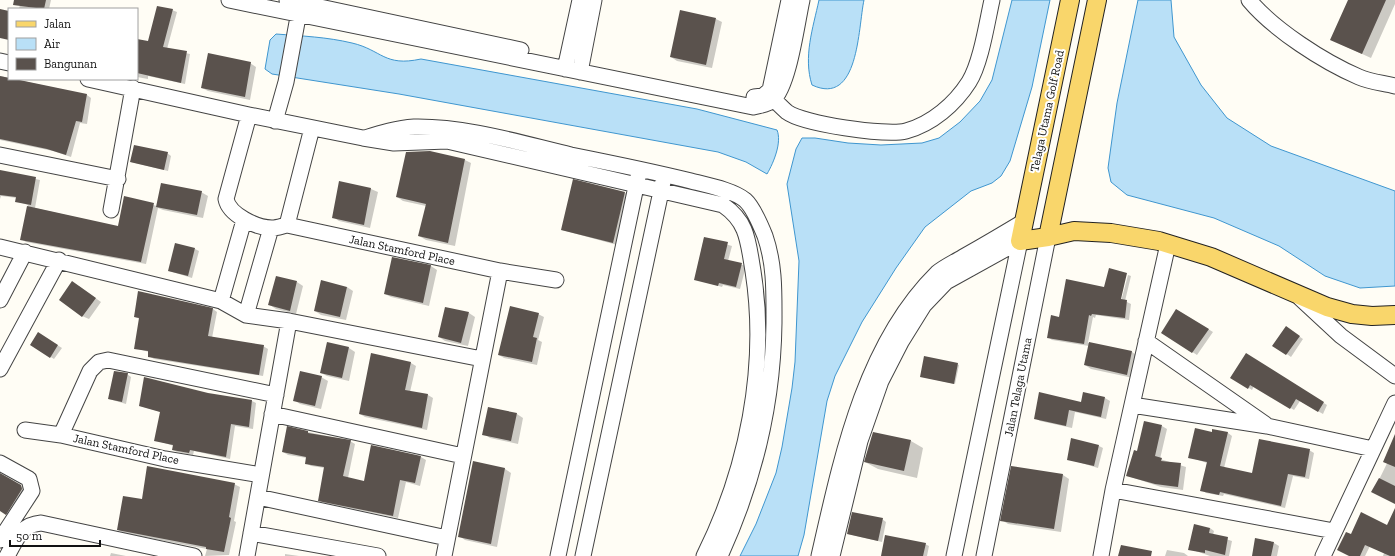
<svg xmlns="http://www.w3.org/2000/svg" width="1395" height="556" viewBox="0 0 1395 556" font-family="'Zilla Slab',serif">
<rect width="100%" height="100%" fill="#fffdf5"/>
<path fill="#b9e0f7" stroke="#3f96cf" d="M819,0H864C858,28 859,107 812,85C803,57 813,28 819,0Z
M1012,0H1050L1032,87L1010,161L1001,176L992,183L971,191L925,227L896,268L862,322L835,376L827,401L804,535L798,556H740L756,524L776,473L782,447L792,388L795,362L799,261L787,184L796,149L802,138H815L848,143L881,145L922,143L939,138L960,122L980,101L992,80Z
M1138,0H1171L1174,37L1201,85L1227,118L1271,146L1395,191V286L1360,288L1325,276L1279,246L1214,218L1127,195L1111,182L1108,168L1117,103Z
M276,34C302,36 327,37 352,43C382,50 384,67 421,59L697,109L777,130C782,142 774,162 767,174L746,162L718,152L399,94L272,74L265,69L270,40Z"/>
<path fill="#0003" d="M21,0H51L49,9H19Z
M1349,0H1395V4L1371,58L1340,44Z
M172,10L177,12L167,49L190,54L185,84L148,76V79L137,77V40L148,42Z
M716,19L722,22L712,68L677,61L671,57Z
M250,63L256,67L250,100L208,91L202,88Z
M0,76L87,95L91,98L87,124L80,123L71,157L53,151L0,140Z
M167,153L171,156L168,171L131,162Z
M465,160L471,163L455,246L426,240L419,236L426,206L403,201L397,197Z
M0,171L40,180L35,208L118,227L125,198L157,206L201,192L208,196L203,218L163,210L158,208L146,264L26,242L21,239L28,205L16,201L17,198L1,196L0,199Z
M340,182L371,189L378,192L370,228L339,221L333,217Z
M625,193L629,195L617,245L562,230Z
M704,238L732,246L728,261L746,266L740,289L723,285L722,287L695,279Z
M195,249L199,251L192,278L169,271Z
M393,258L431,266L437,270L429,306L391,297L385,294Z
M1128,275L1131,276L1125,301L1131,304L1129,320L1096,315L1095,318L1093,317L1088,343L1132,352L1138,356L1133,378L1091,369L1085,365L1089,346L1052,340L1048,337L1059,318L1120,305Z
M297,282L303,286L296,314L276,309L270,305Z
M79,286L101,302L89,319L82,316Z
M347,287L353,291L346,320L321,315L315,311Z
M213,309L217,312L212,338L263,346L268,349L263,376L154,359L149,356V352L135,348L140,319L135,317Z
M1177,310L1213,332L1197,355L1163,333Z
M469,313L475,317L468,346L445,341L439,337Z
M538,314L544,317L538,340L542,342L537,365L504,358L499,355Z
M1290,330L1303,339L1291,357L1274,345Z
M38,333L62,348L54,359L31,345Z
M328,343L349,348L355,352L349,381L327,376L321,373Z
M372,354L411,363L416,366L410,392L428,395L433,398L427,430L365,417L360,414Z
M1246,355L1327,405L1323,414L1300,401L1294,410L1254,386L1252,390L1232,377Z
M957,364L959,365L955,384L923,377Z
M127,374L131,377L126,404L109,399Z
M321,377L328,381L321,409L300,404L294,400Z
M207,394L252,401L256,403L253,429L235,426L230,459L194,451L193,455L177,452L173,450L174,446L155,440L161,412L140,406Z
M1105,398L1110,401L1106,419L1075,412L1072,428L1040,421L1035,418L1082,403Z
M517,414L523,418L518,444L490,438L484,434Z
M1162,426L1167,429L1160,459L1186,467L1183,490L1161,487L1128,476L1138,453Z
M308,432L350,441L355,444L348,478L364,482L421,457L426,460L420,486L406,482L398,518L324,503L319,500L325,468L311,466L306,463L307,458L288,455L283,452Z
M1212,433H1228L1232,436L1224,468L1253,475L1309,450L1314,453L1309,479L1293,476L1285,508L1224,494L1223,496L1206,493L1202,490L1207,463L1189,457Z
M911,441L923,448L917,478L878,469L865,462Z
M1099,446L1103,448L1098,468L1068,459Z
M1395,447V503L1373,492Z
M474,463L505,469L511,473L497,547L465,540L459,536Z
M1012,467L1063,475L1069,479L1061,532L1008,524L1002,520Z
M0,474L24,488L25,491L9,516L0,510Z
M234,484L240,487L234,521L236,522L229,555L205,556L207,549L123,533L118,530L142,500Z
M882,519L886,522L882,542L848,534Z
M1395,520V556H1383L1384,553L1370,546L1365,556H1350L1351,535L1388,526Z
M1210,528L1214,531L1213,535L1232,541L1229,556H1210L1190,549Z
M1274,543L1279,546L1277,556H1253Z
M925,544L929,546L927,556H882Z
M1167,550L1184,553L1188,556H1165Z
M111,553L126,556H110Z
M285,554L299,556H285Z"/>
<path fill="#5a524d" d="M14,0H46L44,9L13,5Z
M1348,0H1386L1362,54L1330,40Z
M157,6L173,9L163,47L187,51L181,83L137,73V39L148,41Z
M0,9L9,11V40L0,38Z
M680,10L716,18L706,65L670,57Z
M208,53L251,62L245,97L201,88Z
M0,76L87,94L82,122L76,121L66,155L47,149L0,139Z
M134,145L168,152L164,170L130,162Z
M430,151L465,159L448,243L418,236L426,204L396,197L406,152Z
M0,170L36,177L31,205L15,202L16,197L0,195Z
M573,179L625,192L613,243L561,230Z
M339,181L371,188L364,225L332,218Z
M161,183L202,191L197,215L156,207Z
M124,196L154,203L141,262L20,240L27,206L118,226Z
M704,237L728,242L724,259L742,263L736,287L719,283L718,286L694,280Z
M175,243L195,248L188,276L168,271Z
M392,257L431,265L423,303L384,294Z
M1109,268L1127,273L1121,299L1127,300L1125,318L1092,314L1091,316L1089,315L1084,344L1047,338L1051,315L1059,317L1066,279L1104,287Z
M276,276L297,281L290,311L268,305Z
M321,280L347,287L340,317L314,311Z
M72,281L96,298L82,317L59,300Z
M138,291L213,308L208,336L264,345L259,375L148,357V351L134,349L139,318L134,317Z
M510,306L539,313L533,337L537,338L532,362L498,355Z
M445,307L469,312L461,343L438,337Z
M1176,309L1209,329L1192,353L1161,333Z
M1286,326L1300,336L1286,355L1272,346Z
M38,332L58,345L50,358L30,345Z
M327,342L349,347L342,378L320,373Z
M1089,342L1132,351L1127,375L1084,365Z
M371,353L411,362L405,390L428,394L422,428L359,414Z
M1246,353L1324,402L1318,412L1296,399L1290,409L1250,385L1248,389L1230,378Z
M924,356L958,363L954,384L920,377Z
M114,371L128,373L122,402L108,399Z
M300,371L322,376L315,406L293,401Z
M144,377L208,393L252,400L249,427L231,424L226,457L190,450L189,453L172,450L173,445L154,441L160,412L139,406Z
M1039,392L1081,402L1083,392L1105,397L1101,417L1069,410L1066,426L1034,419Z
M488,407L517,413L511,441L482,435Z
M1144,421L1162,425L1155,456L1162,458L1161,461L1181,463L1178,487L1155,484L1126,476L1134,450L1137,451Z
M287,426L308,431V433L351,440L343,476L364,481L371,445L421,456L415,483L400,480L393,516L318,501L324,467L305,464L306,457L282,452Z
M1195,428L1212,432V429L1228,432L1220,466L1252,473L1259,439L1310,449L1305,477L1288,474L1281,506L1220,492L1219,495L1200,491L1207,462L1188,458Z
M873,432L911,440L904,471L864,462Z
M1395,434V467L1383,462Z
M1071,438L1099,445L1094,466L1067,460Z
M473,461L505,468L491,544L458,537Z
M147,466L235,483L229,517L231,518L224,552L206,549V547L117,530L123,496L142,499Z
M1011,466L1063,474L1054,529L1000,521Z
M0,473L21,485L22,489L6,515L0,511Z
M1379,478L1395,486V504L1371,492Z
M1395,508V556H1390L1365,545L1360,556H1349L1337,550L1346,532L1351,534L1361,512L1387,525Z
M852,512L883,518L878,541L847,534Z
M1194,524L1210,528L1209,533L1228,537L1225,555L1205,550V553L1188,550Z
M885,535L926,543L923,556H881Z
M1255,538L1274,542L1271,556H1252Z
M1121,545L1152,551L1151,556H1118Z"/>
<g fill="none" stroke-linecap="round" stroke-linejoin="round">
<defs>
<path id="minor" d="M229,0L753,107C760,105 768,105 773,100C789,86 797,22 802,0
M287,0L521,50
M1249,0C1274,30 1324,62 1359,77C1370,82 1383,83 1395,86
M0,61L9,63
M565,69L580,0
M580,72L594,0
M88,79L249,115L363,138L394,143L447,141L723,205C748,222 748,242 753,271C768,367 747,470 704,556
M767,93C774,99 780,106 787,112C803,124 886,136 906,131C932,124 955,104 969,82C981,63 987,22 992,0
M754,97L763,96L770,90L789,0
M249,115L226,199C229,215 257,228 272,228C277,228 282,226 287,225L500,271L556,280
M275,121L286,82L300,6
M365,138C381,133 397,128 414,127C466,126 520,143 571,155C611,163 651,171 691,181C706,185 733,190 745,200C753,207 761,226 765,236C775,265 774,293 774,323C773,404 754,482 720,556
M0,155L118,179
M111,210L133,88
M287,225L312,128
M0,247L221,301L246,315L289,321L482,359
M1300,298L1341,336L1395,376
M0,300L25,252
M221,301L244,220
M246,315L271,228
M1146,341L1265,424
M0,369L59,260
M1132,405L1267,426L1373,449
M272,414L463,456
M25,430L61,435
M0,463L29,479L32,491L0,540
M261,475L165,459L61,435L90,371L99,362L108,360L276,395
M1113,490L1334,531
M258,497L447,538
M251,533L378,556
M7,556C17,539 20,525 41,523L194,556
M247,556L289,321
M444,556L500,271
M558,556L638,177
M583,556L663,182
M819,556C841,460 864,345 937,273C944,267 955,262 963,257C983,246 1003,234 1023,222
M832,556L860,441L881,381L901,342L924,305L946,282L1020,241
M954,556L1020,241
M984,556L1048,237
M1101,556L1113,490L1168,244
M1323,556L1395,403"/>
<path id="major" d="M1070,0L1020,241L1048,237L1074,231L1111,233L1159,241L1211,257L1327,307L1352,314L1372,316L1395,315
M1048,237L1097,0"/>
</defs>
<use href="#minor" stroke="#444" stroke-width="17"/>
<use href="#major" stroke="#222" stroke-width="20"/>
<use href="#minor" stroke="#fff" stroke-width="15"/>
<use href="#major" stroke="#f9d66b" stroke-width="18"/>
</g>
<g text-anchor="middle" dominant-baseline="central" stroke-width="4" stroke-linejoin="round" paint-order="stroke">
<g font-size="12" fill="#111" stroke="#fff">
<text transform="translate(1047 111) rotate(-78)">Telaga Utama Golf Road</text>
<text transform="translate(402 250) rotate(12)">Jalan Stamford Place</text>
<text transform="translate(1018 387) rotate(-79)">Jalan Telaga Utama</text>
<text transform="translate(126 449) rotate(12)">Jalan Stamford Place</text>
</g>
</g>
<rect x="8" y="8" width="130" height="72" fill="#ffffff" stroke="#a0a0a0"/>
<rect x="16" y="21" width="20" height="6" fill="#f9d66b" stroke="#a0a0a0"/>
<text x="44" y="28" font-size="12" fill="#111111">Jalan</text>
<rect x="16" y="38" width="20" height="12" fill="#b9e0f7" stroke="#a0a0a0"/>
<text x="44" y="48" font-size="12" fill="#111111">Air</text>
<rect x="16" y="58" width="20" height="12" fill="#5a524d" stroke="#a0a0a0"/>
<text x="44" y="68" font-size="12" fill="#111111">Bangunan</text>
<path d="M10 540v6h90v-6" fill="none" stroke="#111111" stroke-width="2"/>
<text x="16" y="540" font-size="12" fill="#111111" stroke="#ffffff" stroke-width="3" paint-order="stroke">50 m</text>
</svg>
